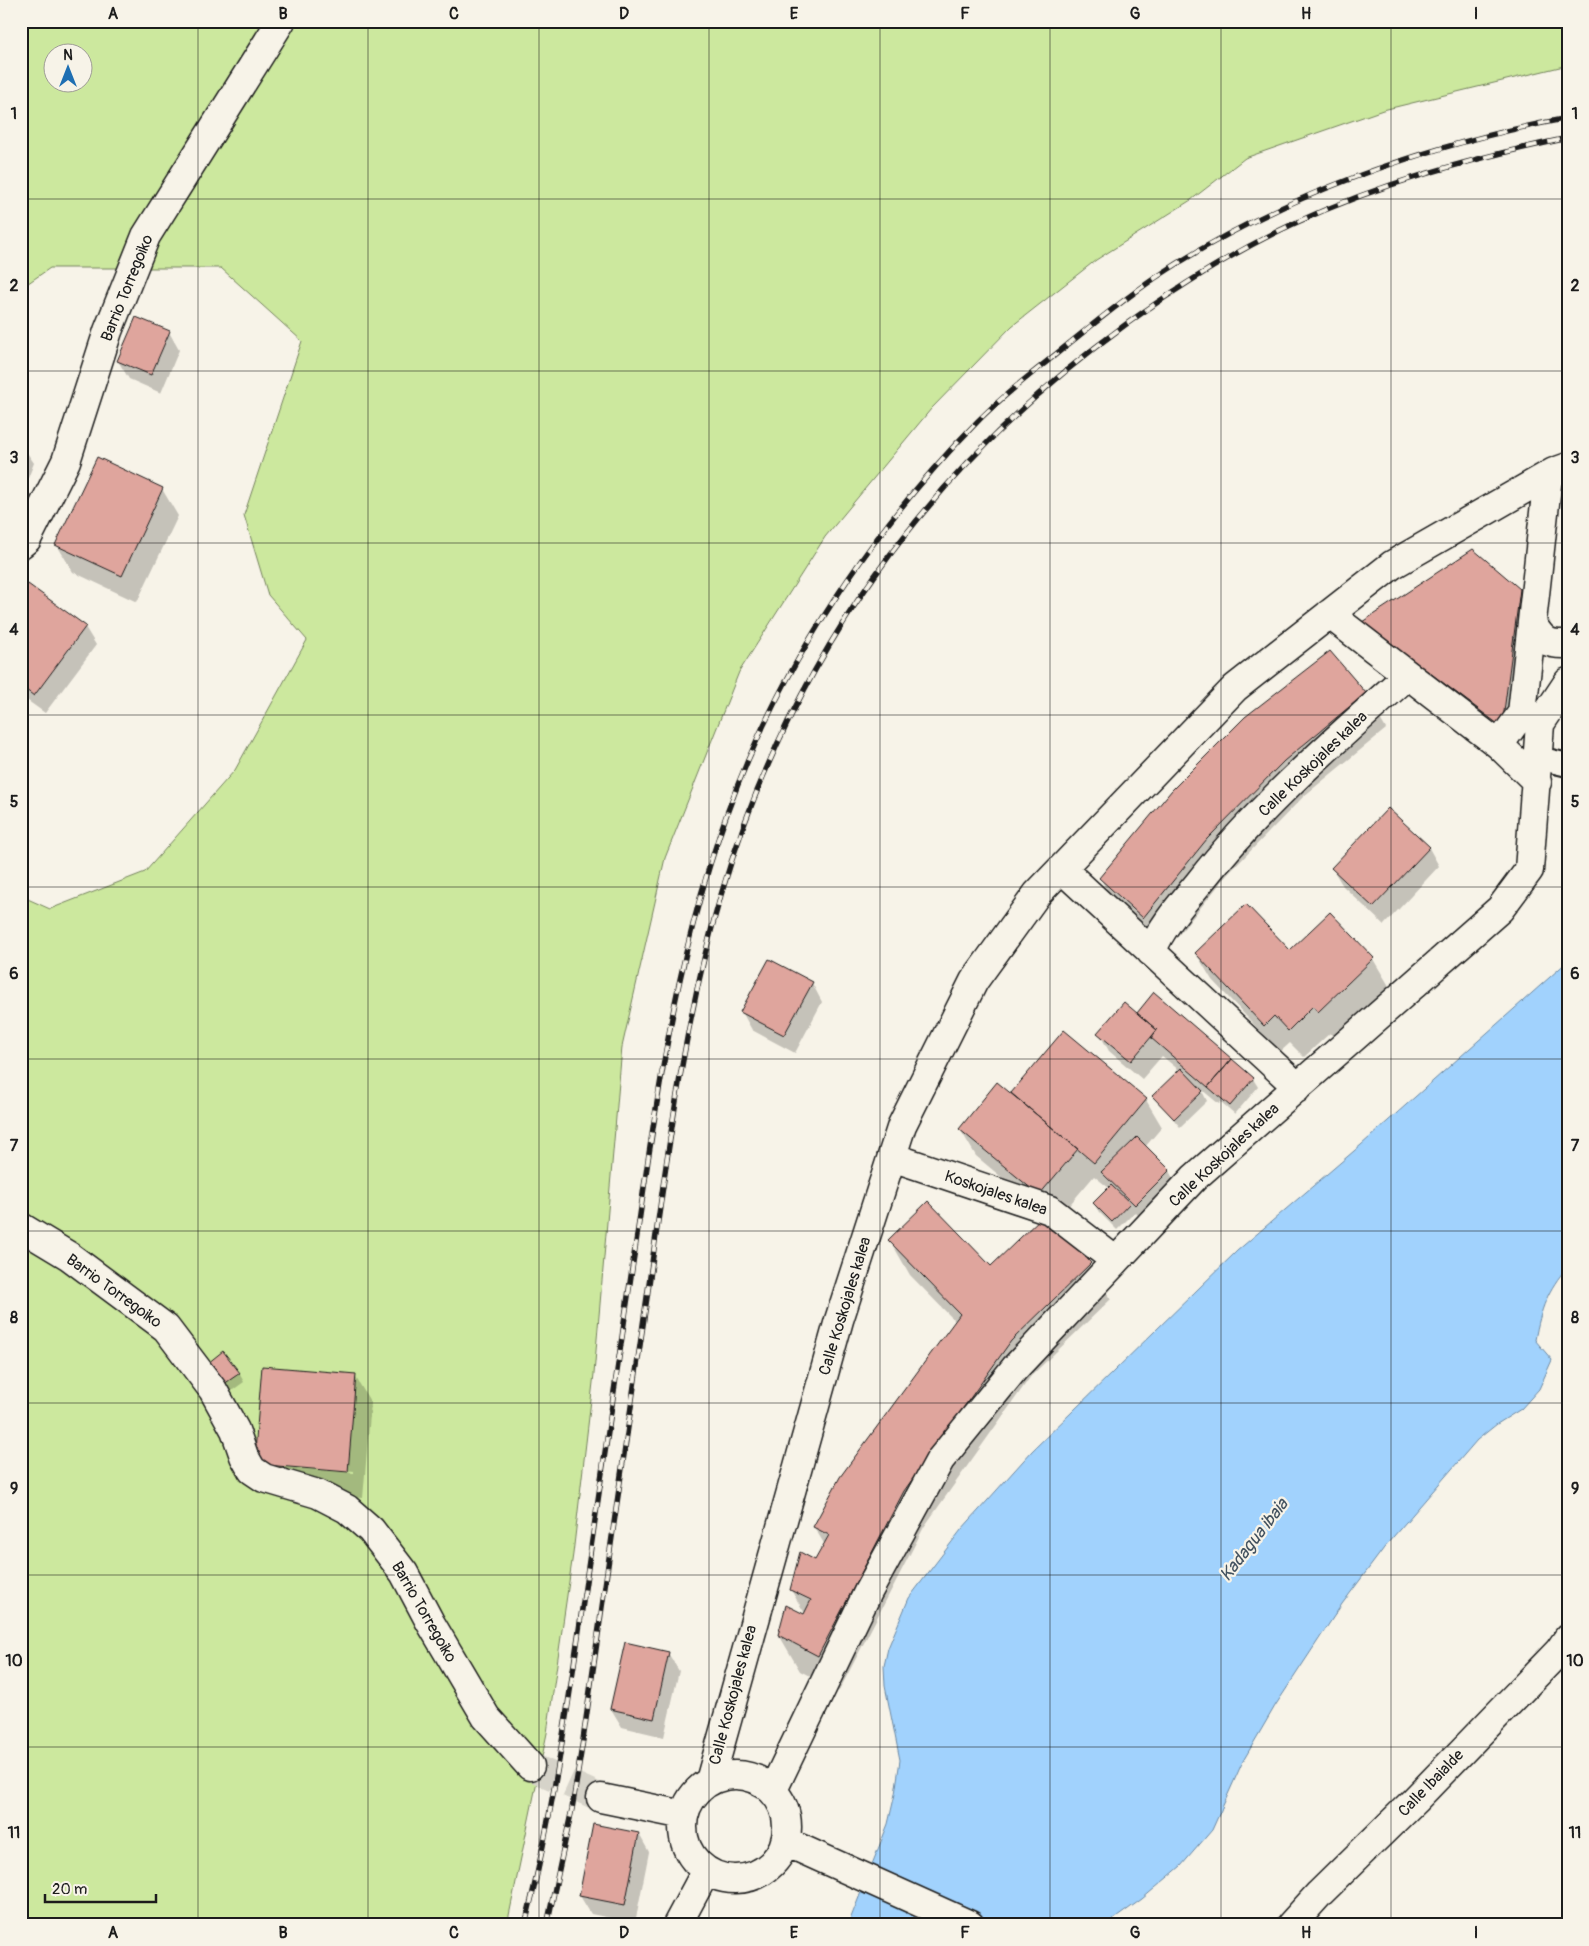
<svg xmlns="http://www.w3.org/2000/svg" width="1589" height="1946" viewBox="0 0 1589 1946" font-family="Pangolin,sans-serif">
<rect width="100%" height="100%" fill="#f7f3e8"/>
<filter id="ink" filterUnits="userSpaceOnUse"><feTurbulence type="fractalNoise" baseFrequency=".02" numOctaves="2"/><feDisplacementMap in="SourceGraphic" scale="10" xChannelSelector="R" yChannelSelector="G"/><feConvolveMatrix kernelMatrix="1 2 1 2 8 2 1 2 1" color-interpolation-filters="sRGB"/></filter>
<g filter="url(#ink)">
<path fill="#cce89e" stroke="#74825d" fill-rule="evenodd" d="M21,21H1568V65L1383,110L1245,158L1191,200L1096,260L1012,326L931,409L825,537L739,672L665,858L622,1047L594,1374L573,1554L547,1733L507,1925H21V896L50,909L145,872L235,770L307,640L268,595L244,515L302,341L221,268H50L21,288ZM52,52H82V82H52Z"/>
<path fill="#a1d2fd" stroke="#6c89a3" d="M1568,961V1266C1547,1291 1541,1308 1535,1340L1552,1360L1539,1389L1521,1409L1497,1424L1477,1440L1387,1544L1342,1604L1275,1706L1243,1761L1212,1830L1181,1866L1142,1899L1106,1925H848L888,1824L895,1794L900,1760L885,1686L884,1666L888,1648L909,1598L961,1530L1032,1451L1237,1251L1361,1145Z"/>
<path fill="#0003" fill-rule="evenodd" d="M169,332L179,350L161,393L129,379L118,361Z
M21,444L34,463L21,496Z
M162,489L178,516L137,602L73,572L57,545Z
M1519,589L1535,617L1517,753L1379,649L1364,622Z
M21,595L85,627L96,645L45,713L21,696Z
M1365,693L1386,729L1304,796L1227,875L1164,953L1121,914L1100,878Z
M1429,848L1439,866L1384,925L1343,886L1332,868Z
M1330,914L1373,959L1389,986L1335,1038L1330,1033L1304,1057L1290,1043L1280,1052L1212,980L1196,953L1290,952Z
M812,983L822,1002L795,1053L752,1030L742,1012Z
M1155,994L1253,1079L1258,1087L1235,1114L1221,1102L1219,1104L1201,1089L1207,1101L1180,1127L1154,1096L1180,1071L1162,1056L1142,1079L1109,1051L1099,1033L1137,1014Z
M1064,1032L1146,1100L1162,1127L1145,1147L1169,1171L1179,1189L1146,1223L1135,1212L1117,1230L1099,1212L1094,1204L1109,1188L1094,1176L1055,1222L976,1156L960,1129L1011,1095Z
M1045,1216L1090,1264L1111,1299L1031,1376L924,1527L839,1691L800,1671L779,1635L807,1617L791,1590L816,1562L825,1545L814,1527L956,1322L910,1275L890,1240L991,1268Z
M214,1372L239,1373L244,1382L230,1392Z
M355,1376L371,1403L363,1498L271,1491L255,1463ZM271,1464L354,1471V1473L271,1466Z
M668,1653L679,1671L664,1737L622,1727L611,1709Z
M639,1834L649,1852L635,1923L591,1914L580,1896Z"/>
<path fill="#dfa59d" stroke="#1c1c1c" d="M136,317L170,331L151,375L117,361Z
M97,457L163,488L122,576L55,545Z
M1473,549L1520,589L1502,727L1362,622Z
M28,584L86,626L34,696L21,686V593Z
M1330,651L1366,693L1284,761L1207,839L1143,918L1099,878L1172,790L1245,717Z
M1388,808L1430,847L1373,907L1331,868Z
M1246,904L1290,950L1330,912L1374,958L1318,1012L1313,1006L1288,1031L1274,1016L1264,1026L1195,953Z
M769,959L813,982L784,1035L740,1012Z
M1154,992L1232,1059L1208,1087L1151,1038L1157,1030L1137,1013Z
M1124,1002L1157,1030L1131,1061L1097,1033Z
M1064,1030L1147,1099L1094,1163L1011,1093Z
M1232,1059L1254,1078L1230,1106L1208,1087Z
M1181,1068L1203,1091L1174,1119L1152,1096Z
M997,1082L1078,1149L1039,1195L959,1129Z
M1137,1137L1170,1170L1135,1205L1101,1172Z
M1111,1185L1130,1203L1112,1222L1093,1203Z
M928,1201L991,1266L1045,1214L1091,1263L1011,1341L904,1491L818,1656L778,1635L786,1605L804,1614L811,1600L790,1590L800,1552L815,1560L829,1535L813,1527L840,1477L960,1314L888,1240Z
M223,1351L240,1373L224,1384L208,1363Z
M262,1366L356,1374L348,1472L254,1464Z
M625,1642L669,1652L654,1719L610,1709Z
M593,1824L639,1833L625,1905L579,1896Z"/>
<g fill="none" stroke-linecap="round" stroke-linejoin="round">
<path stroke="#d6d3c9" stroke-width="28" stroke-dasharray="28 14" stroke-linecap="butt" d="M530,1766L601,1798"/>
<defs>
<path id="lane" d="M1538,758L1568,765"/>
<path id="street" d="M21,544L27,539L66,461L108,331L146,236L281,21
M1329,614L1499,745L1537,782
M1532,624C1543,640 1546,645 1568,644
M1499,745L1522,713L1548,476
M1062,869L1289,1079L1296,1089
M1151,952C1162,926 1180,906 1198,884C1259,806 1334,741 1408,675
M892,1157L1050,1210L1116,1261
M21,1227L69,1256L166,1328L213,1390L235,1430L244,1456L252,1470L264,1478L318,1494L347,1509L371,1530L404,1573L430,1622L486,1717L530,1766
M683 1827a52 52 0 1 1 104 0a52 52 0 1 1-104 0Z
M710,1781L839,1320L902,1125L974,981L1037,894L1235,688L1392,565L1554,472L1568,467
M773,1790L868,1592L940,1460L1015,1368L1194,1178L1500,909L1529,870L1540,724L1568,682
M601,1798L684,1815
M786,1842L970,1925
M677,1925L706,1871
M1291,1925L1319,1894L1415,1800L1559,1651L1568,1638"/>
</defs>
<use href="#lane" stroke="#1c1c1c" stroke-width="26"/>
<use href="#street" stroke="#1c1c1c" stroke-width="31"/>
<use href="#lane" stroke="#f7f3e8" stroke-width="22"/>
<use href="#street" stroke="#f7f3e8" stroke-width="28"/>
<defs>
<path id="rail" d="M525,1925C553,1814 569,1701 585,1588C603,1463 622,1339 640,1215C662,1060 686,905 748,760C802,635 882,519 977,422C1001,397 1029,376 1055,355C1088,328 1120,302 1155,278C1276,197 1425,145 1568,118
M547,1925L572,1809L583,1740C605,1583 628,1427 651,1270C669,1145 685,1017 721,895C790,660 927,469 1125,325C1178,287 1233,252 1293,224C1381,183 1473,158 1568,138"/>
</defs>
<use href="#rail" stroke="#1c1c1c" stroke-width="5.5"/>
<use href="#rail" stroke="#f7f3e8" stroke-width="4" stroke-dasharray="11" stroke-linecap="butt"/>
</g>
</g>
<path fill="none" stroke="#1c1c1c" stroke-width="1" stroke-opacity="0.55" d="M198,21V1925M368,21V1925M539,21V1925M709,21V1925M880,21V1925M1050,21V1925M1221,21V1925M1391,21V1925M21,199H1568M21,371H1568M21,543H1568M21,715H1568M21,887H1568M21,1059H1568M21,1231H1568M21,1403H1568M21,1575H1568M21,1747H1568"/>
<g text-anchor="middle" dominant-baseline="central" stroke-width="4.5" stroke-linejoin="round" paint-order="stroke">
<g font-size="16" fill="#1c1c1c" stroke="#f7f3e8">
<text transform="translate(127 288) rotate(-68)">Barrio Torregoiko</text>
<text transform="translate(1313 764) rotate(-44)">Calle Koskojales kalea</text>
<text transform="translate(1224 1155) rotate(-43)">Calle Koskojales kalea</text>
<text transform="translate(996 1193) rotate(19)">Koskojales kalea</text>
<text transform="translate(114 1291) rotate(36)">Barrio Torregoiko</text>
<text transform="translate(845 1306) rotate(-73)">Calle Koskojales kalea</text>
<text transform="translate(424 1612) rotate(60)">Barrio Torregoiko</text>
<text transform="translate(733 1695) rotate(-75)">Calle Koskojales kalea</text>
<text transform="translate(1431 1783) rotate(-46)">Calle Ibaialde</text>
</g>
<g font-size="18" font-style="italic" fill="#445360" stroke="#f7f3e8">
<text transform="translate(1254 1540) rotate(-52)">Kadagua ibaia</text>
</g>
</g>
<rect width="1589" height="1946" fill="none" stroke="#f7f3e8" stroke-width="55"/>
<g transform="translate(68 68)"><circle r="24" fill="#f7f3e8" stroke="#9f9d96"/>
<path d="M0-4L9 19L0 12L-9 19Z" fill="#1f6fb2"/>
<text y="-8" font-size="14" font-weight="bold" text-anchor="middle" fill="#1c1c1c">N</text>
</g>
<path d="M45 1894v8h111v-8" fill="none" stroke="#1c1c1c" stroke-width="2.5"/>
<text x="52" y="1894" font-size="15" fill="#1c1c1c" stroke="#f7f3e8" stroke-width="4" paint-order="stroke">20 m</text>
<rect x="28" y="28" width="1534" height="1890" fill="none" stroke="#1c1c1c" stroke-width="2"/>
<g font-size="16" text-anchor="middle" font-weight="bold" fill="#1c1c1c">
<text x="113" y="19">A</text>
<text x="283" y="19">B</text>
<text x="454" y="19">C</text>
<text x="624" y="19">D</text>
<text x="794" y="19">E</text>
<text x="965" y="19">F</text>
<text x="1135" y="19">G</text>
<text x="1306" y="19">H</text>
<text x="1476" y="19">I</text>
<text x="14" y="119">1</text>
<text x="1575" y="119">1</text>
<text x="14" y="291">2</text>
<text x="1575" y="291">2</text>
<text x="14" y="463">3</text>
<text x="1575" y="463">3</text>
<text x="14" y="635">4</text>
<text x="1575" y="635">4</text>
<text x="14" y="807">5</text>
<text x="1575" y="807">5</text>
<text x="14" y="979">6</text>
<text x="1575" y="979">6</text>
<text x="14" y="1151">7</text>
<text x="1575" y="1151">7</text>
<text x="14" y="1323">8</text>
<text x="1575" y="1323">8</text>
<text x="14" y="1494">9</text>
<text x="1575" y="1494">9</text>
<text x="14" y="1666">10</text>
<text x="1575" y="1666">10</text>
<text x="14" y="1838">11</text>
<text x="1575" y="1838">11</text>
<text x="113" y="1938">A</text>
<text x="283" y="1938">B</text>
<text x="454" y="1938">C</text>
<text x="624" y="1938">D</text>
<text x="794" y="1938">E</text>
<text x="965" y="1938">F</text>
<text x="1135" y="1938">G</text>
<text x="1306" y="1938">H</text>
<text x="1476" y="1938">I</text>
</g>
</svg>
